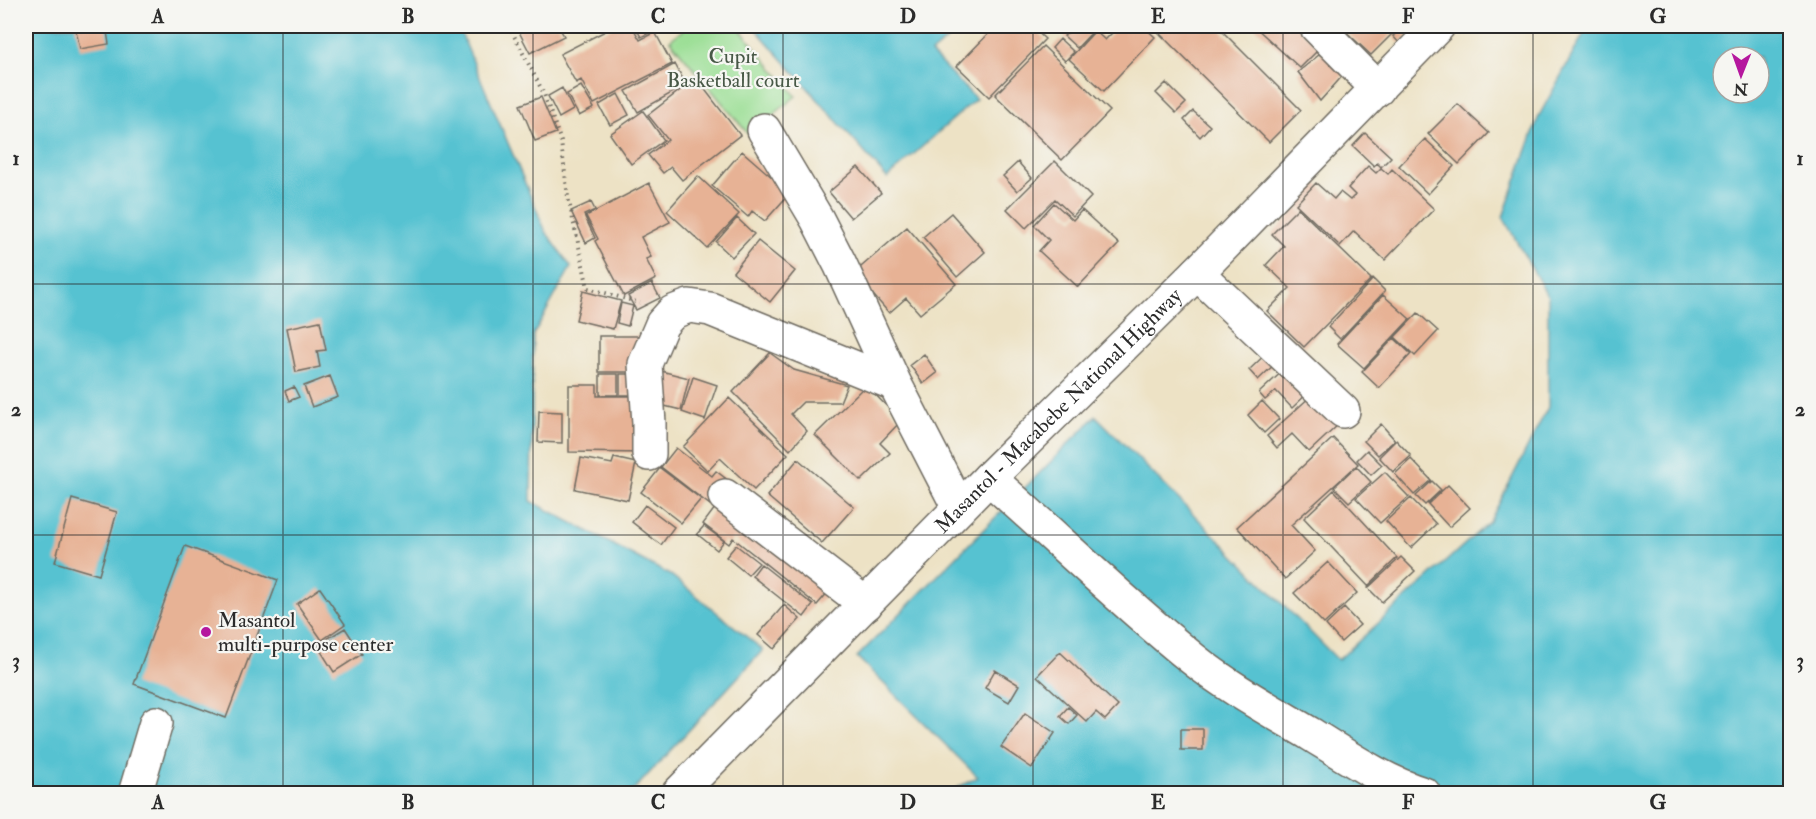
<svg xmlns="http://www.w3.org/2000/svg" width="1816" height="819" viewBox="0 0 1816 819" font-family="'IM FELL Double Pica',serif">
<rect width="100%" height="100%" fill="#f6f6f2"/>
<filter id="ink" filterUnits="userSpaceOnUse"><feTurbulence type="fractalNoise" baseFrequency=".0167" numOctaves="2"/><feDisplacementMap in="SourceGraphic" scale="12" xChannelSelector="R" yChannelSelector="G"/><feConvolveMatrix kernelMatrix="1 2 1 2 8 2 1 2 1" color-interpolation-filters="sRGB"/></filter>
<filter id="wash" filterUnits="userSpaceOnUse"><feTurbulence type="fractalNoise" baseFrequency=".008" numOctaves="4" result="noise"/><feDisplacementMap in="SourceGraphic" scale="24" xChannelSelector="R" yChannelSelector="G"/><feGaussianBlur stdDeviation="1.35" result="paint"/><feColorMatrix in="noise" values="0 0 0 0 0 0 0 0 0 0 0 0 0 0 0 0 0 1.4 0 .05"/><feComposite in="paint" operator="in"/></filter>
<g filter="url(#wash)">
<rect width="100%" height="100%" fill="#ede2c5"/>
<path fill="#9cdf96" stroke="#648560" stroke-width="1.5" d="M688,26H737L796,96L749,135L670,40Z"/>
<path fill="#56c2d1" stroke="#40767e" stroke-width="1.5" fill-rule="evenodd" d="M26,26H458L546,232L571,267L533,335L531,501L672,576L763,650L631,793H26Z
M753,26H963L931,53L976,99L887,178Z
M1588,26H1790V793H947L978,777L857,657L1096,416L1338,660L1490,521L1548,407V297L1503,217L1539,116ZM1723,57H1759V93H1723Z"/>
<g id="blocks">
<path fill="#e7b295" d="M75,26H106L109,44L80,49Z
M516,26H563L559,27L564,36L530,53Z
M615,26H632L640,40L655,32L672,64L594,104L581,80L576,83L560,54Z
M635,26H653L655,30L641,37Z
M996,26H1031L1045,39L989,97L957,66Z
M1075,26H1090L1094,30L1077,48L1064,36Z
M1119,26H1143L1155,37L1104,91L1069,59L1095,31L1105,40Z
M1152,26H1217L1301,110L1269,142Z
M1254,26H1296L1320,48L1300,68Z
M1340,26H1400L1371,55Z
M1404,26H1408L1413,30L1399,43L1393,36Z
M1060,39L1074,52L1065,61L1052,48Z
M1043,46L1110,111L1062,160L995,95Z
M1325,50L1346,72L1320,101L1298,72Z
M675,64L686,85L638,112L626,91Z
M696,78L740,135L682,180L671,167L663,173L648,155L668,140L648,115Z
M1166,83L1186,103L1176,113L1156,93Z
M581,86L594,108L579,116L567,94Z
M562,88L573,110L559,118L548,96Z
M618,94L629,115L610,125L599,105Z
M541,97L556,133L535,141L520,105Z
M1458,104L1489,133L1459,164L1428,134Z
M643,111L664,140L631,164L610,134Z
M1193,111L1210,126L1200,137L1184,120Z
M1365,133L1391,157L1381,167L1377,163L1374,166L1353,146Z
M1425,139L1454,166L1428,194L1399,166Z
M742,151L790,193L765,221L752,211L748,217L712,186Z
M1055,161L1091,197L1073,216L1055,199L1026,228L1007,209Z
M1018,162L1032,178L1017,191L1003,176Z
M1368,166L1376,173L1381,168L1388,174L1392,169L1434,209L1385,260L1354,231L1340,246L1296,204L1316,183L1334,199L1340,192L1350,200L1355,195L1348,188Z
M858,167L881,193L851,218L829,192Z
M698,176L739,214L707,248L667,211Z
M649,183L670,222L641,237L651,257L646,259L656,279L624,296L595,241L598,239L586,216Z
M591,202L595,210L584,215L595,238L586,243L571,211Z
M1054,203L1073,220L1082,210L1119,244L1078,287L1039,251L1049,240L1034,225Z
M1298,208L1371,279L1304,347L1267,311L1290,288L1266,265L1284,246L1272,234Z
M951,213L985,252L957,277L923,237Z
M737,218L754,234L732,257L716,242Z
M907,227L956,284L920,314L906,298L889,313L854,273Z
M758,241L795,271L770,302L733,272Z
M1373,279L1385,291L1340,339L1328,327Z
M652,283L660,298L636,310L628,296Z
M583,291L621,301L613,329L576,320Z
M1383,295L1410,319L1364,368L1337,344Z
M621,303L633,306L628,326L617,323Z
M1418,313L1438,331L1415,356L1395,337Z
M320,321L326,350L317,351L320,367L296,372L287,328Z
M599,336H640L639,372H599Z
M1394,338L1411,354L1379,388L1362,372Z
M1271,349L1280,359L1258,380L1249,370Z
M770,353L794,370L847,385L840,402H803L791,414L807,431L790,450L733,392Z
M924,354L937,373L923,384L910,365Z
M1286,368L1309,392L1292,408L1276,391L1265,400L1259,393Z
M657,370L689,378L681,410L648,402Z
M600,374H618V395H600Z
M620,374H639V395H620Z
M330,376L338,397L312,407L304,386Z
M693,377L717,385L705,420L682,412Z
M569,385H597V396H646V453L569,452Z
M866,385L901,421L880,443L890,453L861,481L815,435Z
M294,387L299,397L289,401L285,391Z
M1312,395L1339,424L1309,452L1292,434L1277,448L1267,436Z
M729,398L788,454L754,490L720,458L708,471L683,447Z
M1262,401L1279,419L1264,433L1248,415Z
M539,411L562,412V443L538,442Z
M1381,424L1395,440L1378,455L1364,441Z
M1333,438L1358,464L1291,525L1315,551L1285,579L1237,527Z
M1396,440L1411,456L1393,472L1379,457Z
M676,448L712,476L716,471L729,481L710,505L661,467Z
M1367,450L1382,465L1371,475L1357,460Z
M581,458L612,464L614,458L636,463L628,500L575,489Z
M798,459L854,507L822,543L767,496Z
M1411,459L1431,480L1414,495L1395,474Z
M1356,466L1371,482L1349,502L1334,487Z
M660,468L701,499L681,523L641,492Z
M1385,472L1409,497L1380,523L1356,498Z
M1432,481L1441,490L1425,505L1416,496Z
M1448,485L1470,508L1449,527L1428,504Z
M1334,490L1397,558L1368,586L1304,518Z
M1411,498L1436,524L1411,548L1386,521Z
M72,499L117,512L99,575L55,562Z
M718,504L829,591L817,605L733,538L729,544L703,524Z
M645,505L674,527L661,545L632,522Z
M704,526L724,541L717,550L697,534Z
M736,545L759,563L748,575L726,557Z
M185,546L278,580L226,718L134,684Z
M1401,557L1415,571L1382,602L1368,588Z
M1328,562L1357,593L1324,624L1294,593Z
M761,564L813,605L804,617L752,576Z
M320,588L345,624L322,640L297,604Z
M784,605L800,619L774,649L758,635Z
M1344,608L1360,625L1341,642L1326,625Z
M345,628L362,654L334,672L317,645Z
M1060,652L1118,706L1105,720L1096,712L1087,722L1037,676Z
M995,670L1019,685L1009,702L985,688Z
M1068,707L1077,715L1069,724L1060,716Z
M1025,713L1055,733L1032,768L1001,747Z
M1181,729H1203V750H1181Z"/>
</g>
</g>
<g filter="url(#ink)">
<use href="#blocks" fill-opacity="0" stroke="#6f6b61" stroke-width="1.5"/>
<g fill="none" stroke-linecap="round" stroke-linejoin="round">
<defs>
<path id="minor" d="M1316,26L1378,89
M764,130L817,219L840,264L895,384L959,508
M1197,273L1343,411
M649,454V423L645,364L662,324L673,312L689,306L710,309L895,384
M989,478C1057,538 1122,602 1193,659C1229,688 1272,711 1312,735C1346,756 1386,783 1424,794
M725,496L866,604
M135,794L156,723"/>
<g id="major">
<path id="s1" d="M678,794L989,478L1197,273L1438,26"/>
</g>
</defs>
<use href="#minor" stroke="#6f6b61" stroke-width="36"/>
<use href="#major" stroke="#6f6b61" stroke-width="36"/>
<path stroke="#6f6b61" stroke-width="4" stroke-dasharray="1.5 4.5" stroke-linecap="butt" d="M509,26L544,94L561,142L568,197L588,288L640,303"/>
<use href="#minor" stroke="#fff" stroke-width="33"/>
<use href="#major" stroke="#fff" stroke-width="33"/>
</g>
</g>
<path fill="none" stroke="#2b2b2b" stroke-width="1.5" stroke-opacity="0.55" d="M283,26V794M533,26V794M783,26V794M1033,26V794M1283,26V794M1533,26V794M26,284H1790M26,535H1790"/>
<circle fill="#b5179e" stroke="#f6f6f2" stroke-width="2" cx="206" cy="632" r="6"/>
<g text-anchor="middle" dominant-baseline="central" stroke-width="4.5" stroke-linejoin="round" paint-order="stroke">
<g font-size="21" fill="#475846" stroke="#f6f6f2">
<text x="733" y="56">Cupit<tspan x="733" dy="24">Basketball court</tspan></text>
</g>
<g font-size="21" fill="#2b2b2b" stroke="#f6f6f2">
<text stroke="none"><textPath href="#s1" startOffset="540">Masantol - Macabebe National Highway</textPath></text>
</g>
<g font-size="21" fill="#2b2b2b" stroke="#f6f6f2" text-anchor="start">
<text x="218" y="620">Masantol<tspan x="218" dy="24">multi-purpose center</tspan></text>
</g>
</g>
<rect width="1816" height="819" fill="none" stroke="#f6f6f2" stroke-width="66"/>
<g transform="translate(1741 75) rotate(181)"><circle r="28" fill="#f6f6f2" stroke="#a5a5a2" stroke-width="1.5"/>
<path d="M0-4.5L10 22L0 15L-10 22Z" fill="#b5179e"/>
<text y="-9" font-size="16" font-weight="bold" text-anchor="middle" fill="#2b2b2b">N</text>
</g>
<rect x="33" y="33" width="1750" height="753" fill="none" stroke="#2b2b2b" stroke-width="2"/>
<g font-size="20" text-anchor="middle" font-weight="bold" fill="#2b2b2b">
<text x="158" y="23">A</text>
<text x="408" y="23">B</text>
<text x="658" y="23">C</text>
<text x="908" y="23">D</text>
<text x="1158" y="23">E</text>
<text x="1408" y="23">F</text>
<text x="1658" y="23">G</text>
<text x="16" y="165">1</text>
<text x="1800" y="165">1</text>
<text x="16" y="416">2</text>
<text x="1800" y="416">2</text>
<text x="16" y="667">3</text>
<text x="1800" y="667">3</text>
<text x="158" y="809">A</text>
<text x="408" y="809">B</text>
<text x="658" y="809">C</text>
<text x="908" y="809">D</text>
<text x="1158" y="809">E</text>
<text x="1408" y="809">F</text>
<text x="1658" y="809">G</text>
</g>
</svg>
